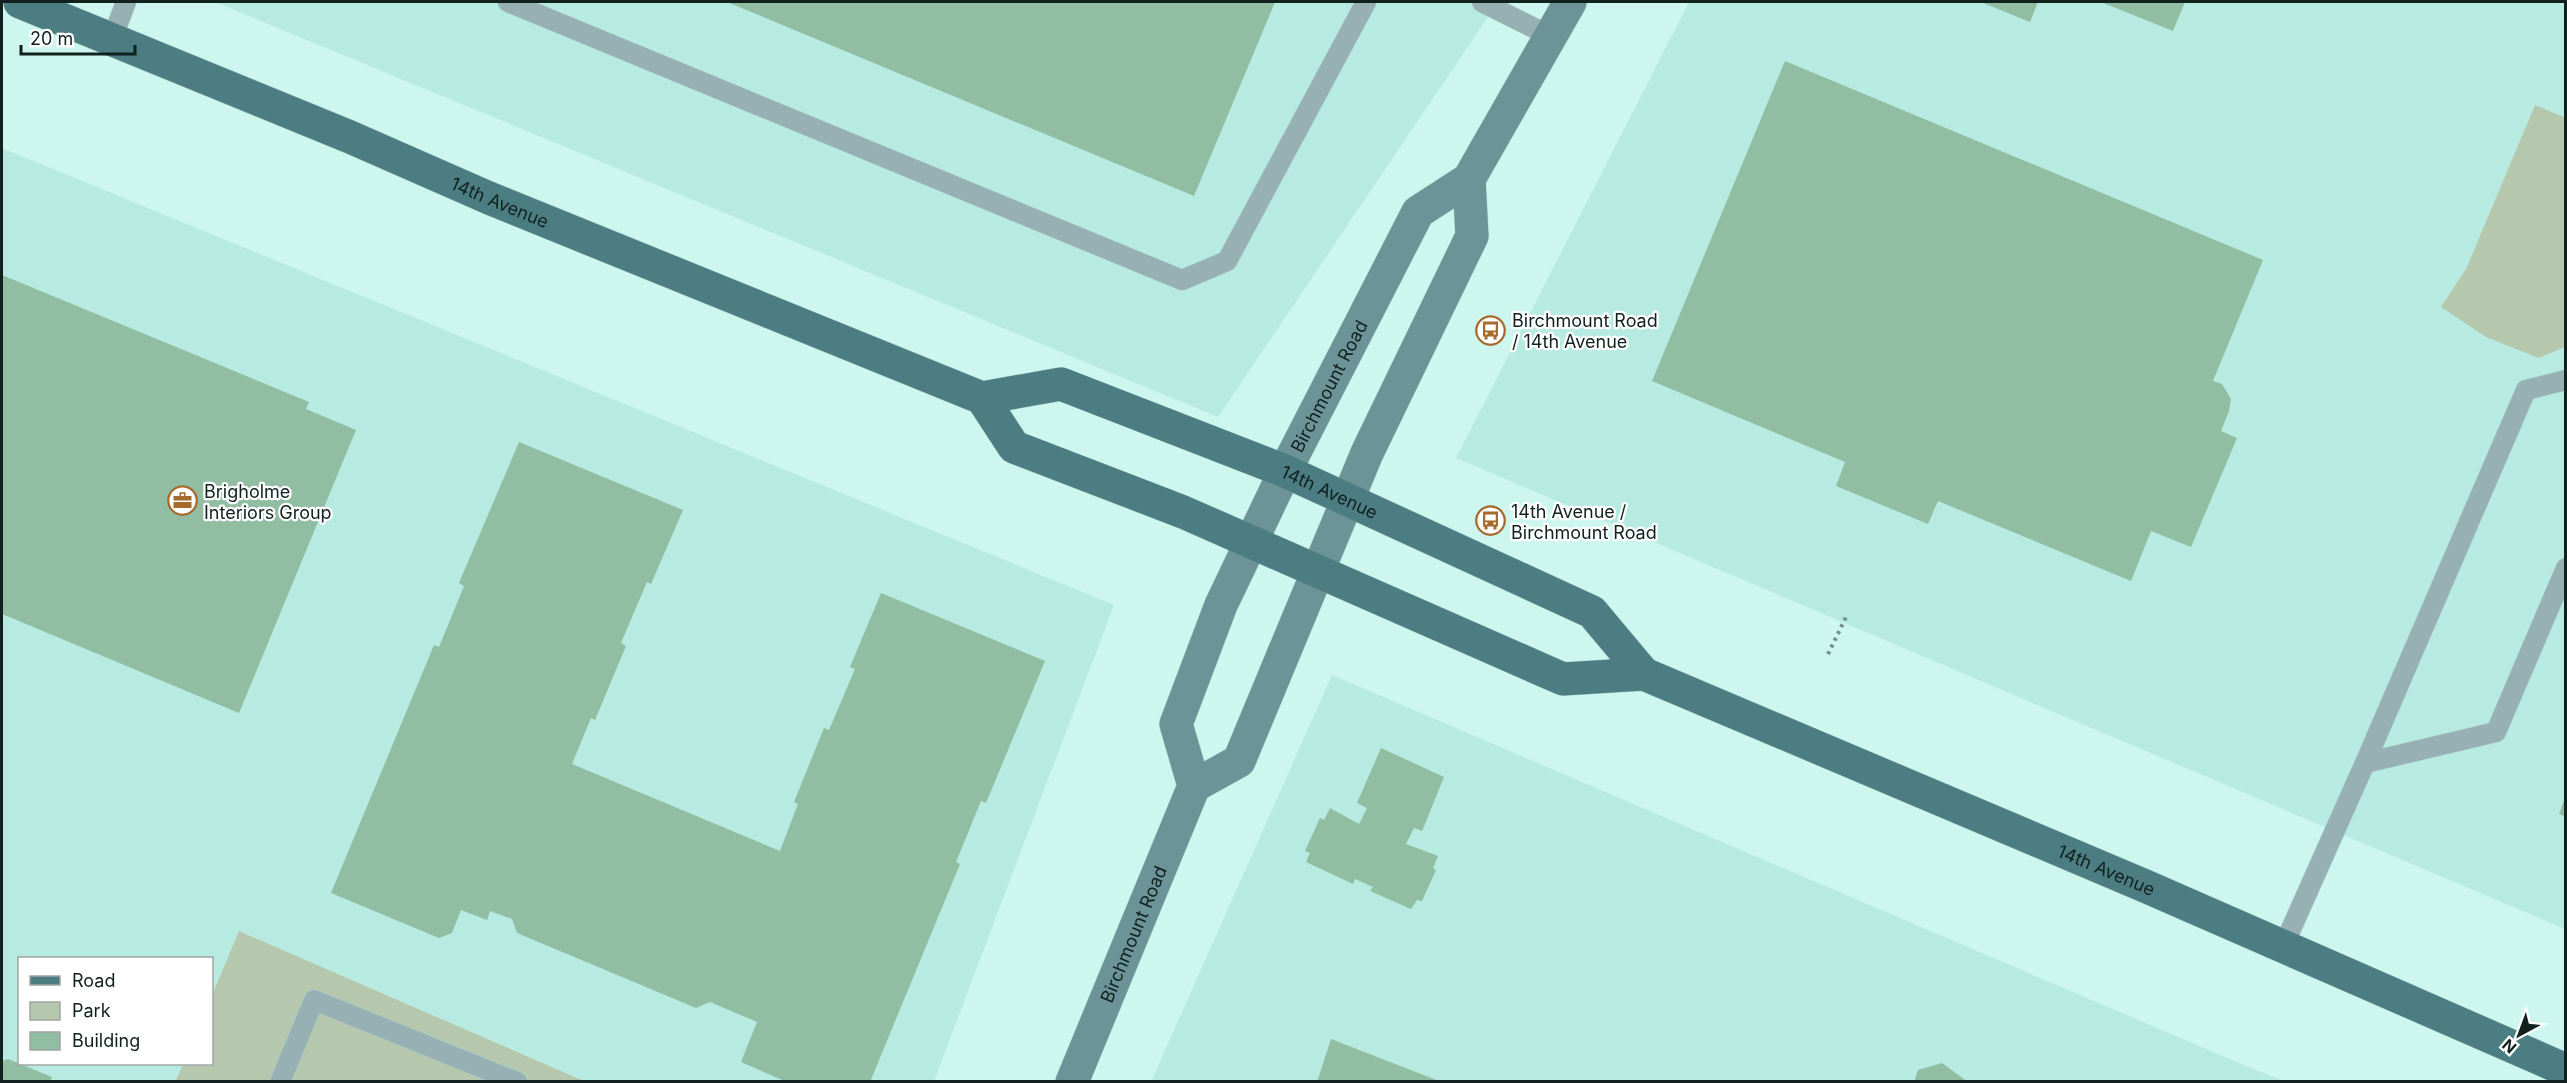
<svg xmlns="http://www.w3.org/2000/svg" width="2567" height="1083" viewBox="0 0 2567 1083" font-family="Inter,sans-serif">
<rect width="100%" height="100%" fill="#cdf7ee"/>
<path fill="#b7eae0" d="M215,2H1498L1218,417Z
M1689,2H2565V115L2564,117L2535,105L2466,269L2442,307L2539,358L2565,347V929L1456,458Z
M2,148L1114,605L934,1081H584L239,931L212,995V958H20V1064H183L175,1081H2Z
M1332,675L2246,1066L2284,1081L1151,1082Z"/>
<path fill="#b5c7ac" d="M2535,105L2564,117L2566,115L2565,347L2539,358L2486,337L2441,307L2466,269Z
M239,931L584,1081L175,1082L183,1064H212V995Z"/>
<path fill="#91bea2" d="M727,2H1275L1194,196Z
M1981,2H2038L2030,22Z
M2101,2H2185L2173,31Z
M1785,61L2263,260L2213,381L2222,384L2231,399L2229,411L2221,431L2237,438L2191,547L2151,531L2131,581L1938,501L1928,524L1836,486L1845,462L1652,381Z
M2,275L309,402L306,409L356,430L239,713L2,614Z
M519,442L683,510L651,584L647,582L621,643L626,646L595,720L591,718L572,764L780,851L798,804L794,802L824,728L829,730L855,669L850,667L881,593L1045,661L986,803L981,801L956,862L960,864L870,1082H787L741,1062L757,1022L710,1002L696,1008L517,933L512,919L490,911L487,920L461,910L452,933L439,938L331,893L434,645L439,647L464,586L459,583Z
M1381,748L1444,777L1423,829L1422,831L1414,828L1406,844L1438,856L1433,868L1436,870L1422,901L1417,900L1411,909L1370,891L1373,887L1355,879L1353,884L1306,862L1310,853L1305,851L1320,818L1324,820L1330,808L1359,824L1367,808L1357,803Z
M2565,798H2566V817L2559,814Z
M1331,1039L1439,1081V1082H1317Z
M8,1059L52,1077L50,1082H2V1061Z
M1942,1063L1968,1082H1914L1918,1070Z"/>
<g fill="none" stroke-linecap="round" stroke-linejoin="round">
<defs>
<path id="lane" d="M508,2L1182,280L1227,261L1366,2
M1482,2L1550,36
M112,39L126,2
M2365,763L2496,732L2566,568
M2283,947L2365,763L2526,390L2566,380
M280,1082L314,1000L517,1082"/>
<g id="secondary">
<path d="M1194,786L1239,761L1367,453L1472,236L1469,179"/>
<path id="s1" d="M1072,1082L1194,786L1176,724L1221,605L1285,471L1418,212L1469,179L1570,2"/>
</g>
<g id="primary">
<path id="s2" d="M20,2L350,137L489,198L982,398L1061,384L1285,471L1592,612L1644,674"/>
<path id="s3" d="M982,398L1014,447L1183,512L1563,679L1644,674L2145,886L2566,1070"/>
</g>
</defs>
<use href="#lane" stroke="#abd0c9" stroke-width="21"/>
<use href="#secondary" stroke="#abd0c9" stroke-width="34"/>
<use href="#primary" stroke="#abd0c9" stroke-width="34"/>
<path stroke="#728f89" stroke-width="4" stroke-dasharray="3 4.5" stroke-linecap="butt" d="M1828,654L1847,615"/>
<use href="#lane" stroke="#97b0b3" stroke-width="20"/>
<use href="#secondary" stroke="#6c9397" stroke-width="33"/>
<use href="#primary" stroke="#4c7d82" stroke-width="33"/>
</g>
<defs>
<symbol id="bus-ring" viewBox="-11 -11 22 22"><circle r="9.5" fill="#fff" stroke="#a66b2c" stroke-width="1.5"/><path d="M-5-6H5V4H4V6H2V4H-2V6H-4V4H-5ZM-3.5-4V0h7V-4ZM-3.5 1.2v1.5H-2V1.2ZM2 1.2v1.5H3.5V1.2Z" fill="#a66b2c"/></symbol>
<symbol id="office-ring" viewBox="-11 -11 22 22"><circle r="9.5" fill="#fff" stroke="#a66b2c" stroke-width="1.5"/><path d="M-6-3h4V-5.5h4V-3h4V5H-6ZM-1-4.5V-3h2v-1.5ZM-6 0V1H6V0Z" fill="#a66b2c"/></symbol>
</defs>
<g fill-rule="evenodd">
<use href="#bus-ring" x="1474" y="314" width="33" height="33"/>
<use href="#office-ring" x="166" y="484" width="33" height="33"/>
<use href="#bus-ring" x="1474" y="504" width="33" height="33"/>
</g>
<g text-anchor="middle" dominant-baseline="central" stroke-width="4.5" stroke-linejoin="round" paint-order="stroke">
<g font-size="18" fill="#11211e" stroke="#fff">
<text stroke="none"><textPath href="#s2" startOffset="520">14th Avenue</textPath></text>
<text stroke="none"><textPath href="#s1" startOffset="756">Birchmount Road</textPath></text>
<text stroke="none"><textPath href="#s2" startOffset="1410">14th Avenue</textPath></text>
<text stroke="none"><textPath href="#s3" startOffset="1238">14th Avenue</textPath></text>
<text stroke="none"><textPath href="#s1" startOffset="160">Birchmount Road</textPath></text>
</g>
<g font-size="18" fill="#11211e" stroke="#fff" text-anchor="start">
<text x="1512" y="320">Birchmount Road<tspan x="1512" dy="21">/ 14th Avenue</tspan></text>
<text x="204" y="491">Brigholme<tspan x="204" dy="21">Interiors Group</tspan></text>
<text x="1511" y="511">14th Avenue /<tspan x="1511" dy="21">Birchmount Road</tspan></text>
</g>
</g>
<rect width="2567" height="1083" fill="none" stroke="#11211e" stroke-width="6"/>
<rect x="18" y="957" width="195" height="108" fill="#ffffff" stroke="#a0a6a5" stroke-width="1.5"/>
<rect x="30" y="976" width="30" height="9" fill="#4c7d82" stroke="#a0a6a5" stroke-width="1.5"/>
<text x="72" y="987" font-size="18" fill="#11211e">Road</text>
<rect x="30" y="1002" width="30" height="18" fill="#b5c7ac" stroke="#a0a6a5" stroke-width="1.5"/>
<text x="72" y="1017" font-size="18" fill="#11211e">Park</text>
<rect x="30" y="1032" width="30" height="18" fill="#91bea2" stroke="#a0a6a5" stroke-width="1.5"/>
<text x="72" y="1047" font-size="18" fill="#11211e">Building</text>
<g transform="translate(2519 1035) rotate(221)" stroke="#ffffff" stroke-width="4.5" paint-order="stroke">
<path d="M0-4.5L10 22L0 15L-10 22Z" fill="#11211e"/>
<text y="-9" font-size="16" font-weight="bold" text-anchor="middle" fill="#11211e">N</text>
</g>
<path d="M21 45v9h114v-9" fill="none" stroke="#11211e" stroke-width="3"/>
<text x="30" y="45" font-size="18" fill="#11211e" stroke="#ffffff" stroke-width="4.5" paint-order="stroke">20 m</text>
</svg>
